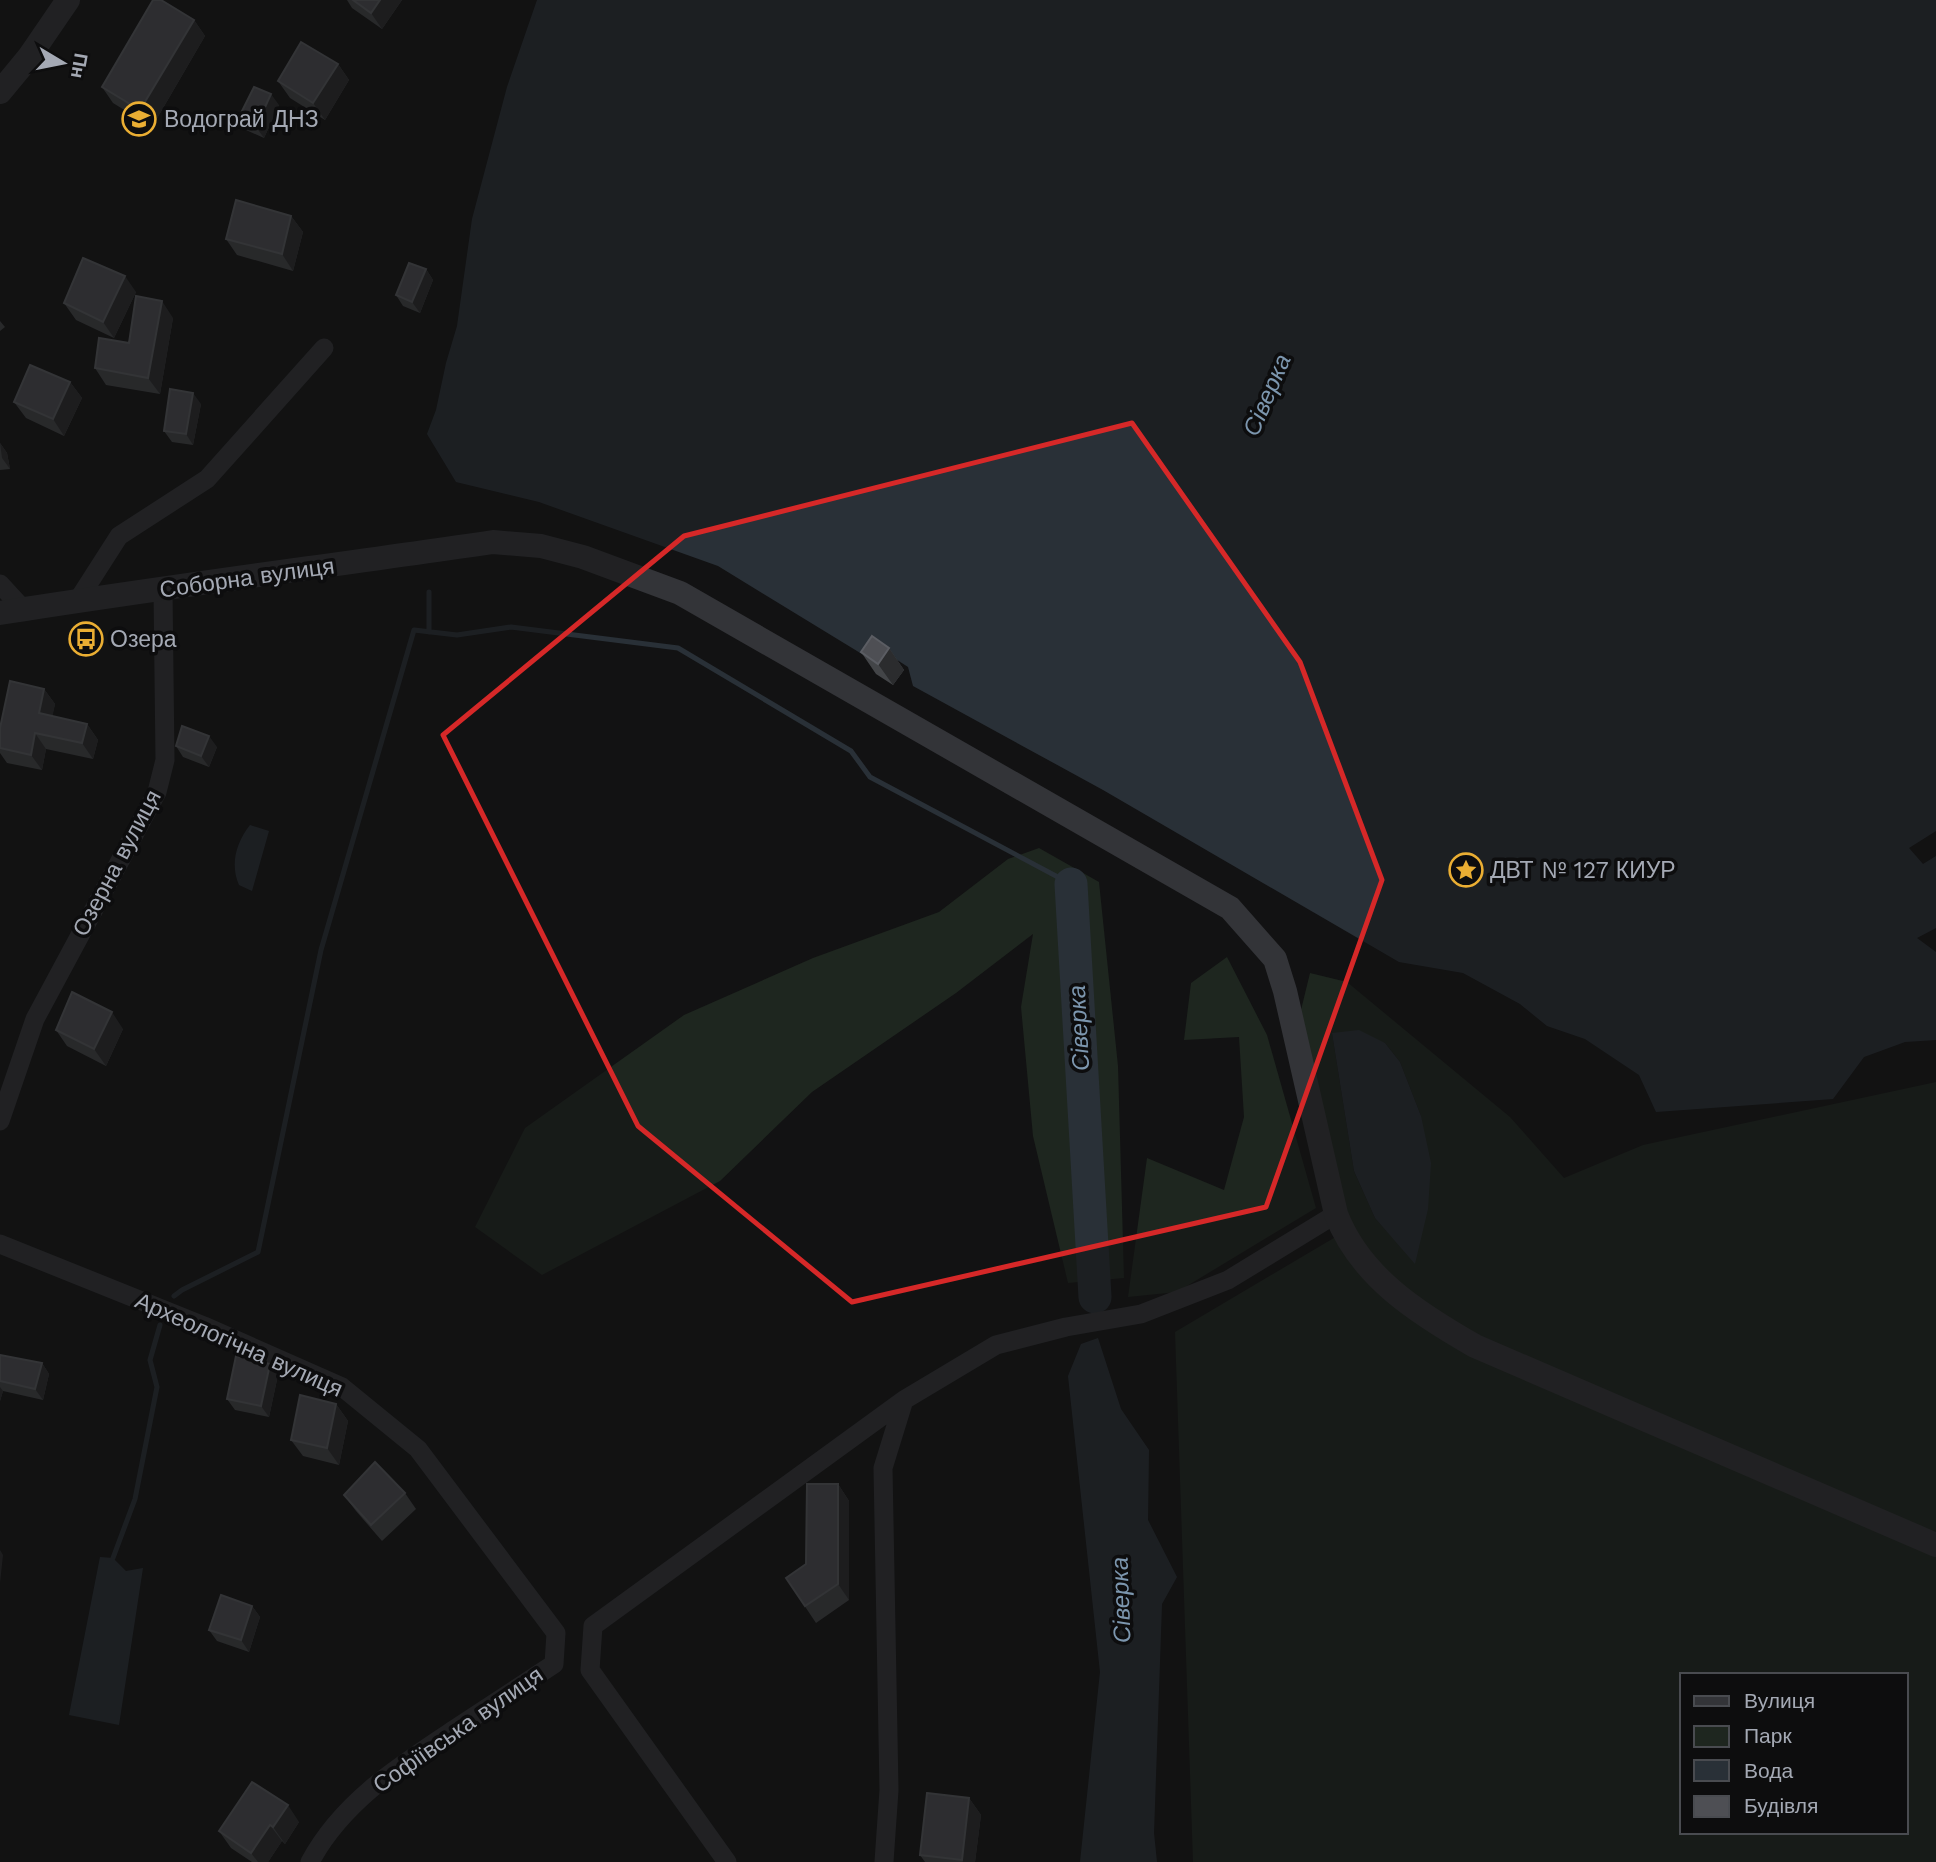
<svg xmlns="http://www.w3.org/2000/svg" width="1936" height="1862" viewBox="0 0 1936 1862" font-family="'Work Sans',sans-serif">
<rect width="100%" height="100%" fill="#121213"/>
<path fill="#1e261f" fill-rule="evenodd" d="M1039,848L1099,882L1118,1066L1124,1278L1068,1283L1033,1136L1021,1007L1033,934L956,993L812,1092L720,1181L542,1275L475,1227L525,1128L684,1015L813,958L939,912L1008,859Z
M1227,957L1267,1035L1316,1208L1177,1292L1128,1297L1147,1158L1224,1190L1244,1117L1239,1037L1184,1040L1191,983Z
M1310,973L1347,982L1510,1117L1564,1178L1643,1145L1936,1082V1862H1193L1175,1332L1349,1229L1301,1010ZM1332,1033L1385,1043L1400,1062L1421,1116L1392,1237L1375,1218L1354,1171ZM1682,1675H1906V1832H1682Z"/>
<path fill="#293037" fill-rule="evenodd" d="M537,0H1936V831L1909,848L1923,864L1936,856V928L1917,938L1936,952V1040L1905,1042L1864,1057L1833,1099L1656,1112L1639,1075L1585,1039L1547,1026L1520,1004L1463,973L1399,962L1103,790L913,686L908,667L888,654L875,662L718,566L539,502L456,482L427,434L436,410L446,363L457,326L472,219L507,87ZM1467,856L1474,859L1477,866L1471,881L1464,884L1458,881L1454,874L1460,859Z
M250,825L269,831L252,891L239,885C230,864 236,843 250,825Z
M1359,1030L1385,1043L1400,1062L1421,1116L1431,1163L1428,1209L1415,1264L1375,1218L1354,1171L1332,1033Z
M1098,1338L1121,1409L1149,1450L1148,1520L1177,1577L1162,1604L1154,1833L1157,1862H1080L1100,1672L1068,1376L1081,1344Z
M100,1557L113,1558L126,1571L143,1568L119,1725L69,1715Z"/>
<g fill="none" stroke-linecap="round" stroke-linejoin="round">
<path stroke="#293037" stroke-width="5" d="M429,592V632
M174,1296L182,1290L258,1252L321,950L414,630L457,635L511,627L678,648L851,751L870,777L1071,884
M113,1558L135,1499L157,1387L150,1360L160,1325"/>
<path stroke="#293037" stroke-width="33" d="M1071,884L1095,1297"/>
<path stroke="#333438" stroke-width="19" d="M0,584L23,609
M78,600L119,536L207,479L324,348
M0,1121L35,1019L157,792L165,760L163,590
M0,1244L204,1326L342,1387L418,1449L556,1633L554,1664C521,1686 488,1707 455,1729C399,1766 342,1802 310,1862
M727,1862L590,1670L593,1626L904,1400
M884,1862L889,1790L883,1468L904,1400L996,1345L1066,1327L1141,1314L1228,1280L1336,1214"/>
<path stroke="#333438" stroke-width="24" d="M0,92L29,57L68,0
M0,613C164,587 329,566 493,542L541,546L583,557L680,593L1230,908L1275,959L1285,991L1336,1214C1360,1277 1419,1314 1475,1346L1936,1545"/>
</g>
<path fill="#434548" d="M347,0H402L382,29L352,8Z
M194,20L205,36L152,127L113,103L102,87Z
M338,64L349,80L325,120L290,98L278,81Z
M279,105L264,138L246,130L238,119Z
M291,216L303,232L293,271L237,255L226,239Z
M426,269L433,280L420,313L403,306L396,295Z
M136,292L114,338L76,320L64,303Z
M173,318L160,394L106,385L95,368L129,343Z
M0,321L5,327L0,331Z
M70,382L82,398L64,436L26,418L14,402Z
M201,404L193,445L172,442L164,431Z
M0,443L7,453L10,469L0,470Z
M889,648L904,670L893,685L876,674L861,652Z
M44,689L55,704L52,716L87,724L98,740L93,759L46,749L42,770L7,763L0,753V728Z
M176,746L217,747L209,767L183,757Z
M123,1029L106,1066L67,1046L56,1030Z
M0,1355L42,1363L49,1374L43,1400L3,1391L0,1401Z
M270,1364L278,1375L269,1417L235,1410L227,1399Z
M336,1404L348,1421L339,1465L303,1456L291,1440Z
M838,1484L849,1501V1600L816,1623L786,1578L806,1564Z
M405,1493L416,1509L382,1541L356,1511L344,1495Z
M252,1606L260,1617L249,1652L217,1641L209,1630Z
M969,1798L981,1815L975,1862H925L920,1855Z
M299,1822L285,1844L282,1841L268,1862H252L231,1848L219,1831Z"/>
<path fill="#2b2c2e" d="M380,0H402L382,29L371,13Z
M194,20L205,36L152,127L140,110Z
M338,64L349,80L325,120L313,103Z
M271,94L279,105L264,138L256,127Z
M291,216L303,232L293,271L282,254Z
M426,269L433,280L420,313L412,302Z
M125,276L136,292L114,338L103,322Z
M162,301L173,318L160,394L148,378Z
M70,382L82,398L64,436L53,419Z
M193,393L201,404L193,445L186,434Z
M0,443L7,453L10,469L2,458Z
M889,648L904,670L893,685L878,664Z
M44,689L55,704L50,729L39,713Z
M87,724L98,740L93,759L82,743Z
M35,733L46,749L42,770L31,755Z
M209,736L217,747L209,767L201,756Z
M112,1012L123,1029L106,1066L94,1049Z
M42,1363L49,1374L43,1400L35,1389Z
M270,1364L278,1375L269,1417L261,1406Z
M0,1387L3,1391L0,1401Z
M336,1404L348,1421L339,1465L327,1448Z
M838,1484L849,1501V1600L838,1584Z
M0,1550L3,1555L0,1583Z
M252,1606L260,1617L249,1652L241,1640Z
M969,1798L981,1815L975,1862H963L962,1860Z
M288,1805L299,1822L285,1844L273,1827Z
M270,1825L282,1841L268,1862H258L251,1853Z"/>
<path fill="#4e4f54" stroke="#5b5d63" stroke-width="2" d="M153,0H161L194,20L140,110L102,87Z
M353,0H380L371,13Z
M301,42L338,64L313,103L278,81Z
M254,87L271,94L256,127L238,119Z
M236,200L291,216L282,254L226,239Z
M83,258L125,276L103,322L64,303Z
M409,263L426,269L412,302L396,295Z
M136,296L162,301L148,378L95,368L99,338L129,343Z
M30,365L70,382L53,419L14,402Z
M170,389L193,393L186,434L164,431Z
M872,636L889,648L878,664L861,652Z
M10,681L44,689L39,713L87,724L82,743L35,733L31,755L0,748V728Z
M182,726L209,736L201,756L176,746Z
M72,992L112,1012L94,1049L56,1030Z
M0,1355L42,1363L35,1389L0,1381Z
M236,1356L270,1364L261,1406L227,1399Z
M300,1395L336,1404L327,1448L291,1440Z
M375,1462L405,1493L371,1525L344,1495Z
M807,1484H838V1584L805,1606L786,1578L806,1564Z
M221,1595L252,1606L241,1640L209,1630Z
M252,1782L288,1805L273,1827L270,1825L251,1853L219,1831Z
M927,1793L969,1798L962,1860L920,1855Z"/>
<path d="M0 0H1936V1862H0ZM1132,423L1300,662L1382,880L1266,1207L852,1302L638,1126L443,735L684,536Z" fill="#121213" fill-opacity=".55" fill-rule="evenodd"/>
<path fill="none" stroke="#d62828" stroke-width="5" stroke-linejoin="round" d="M1132,423L1300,662L1382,880L1266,1207L852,1302L638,1126L443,735L684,536Z"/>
<defs>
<symbol id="school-ring" viewBox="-11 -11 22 22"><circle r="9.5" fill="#0d0d0e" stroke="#eaae33" stroke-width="1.5"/><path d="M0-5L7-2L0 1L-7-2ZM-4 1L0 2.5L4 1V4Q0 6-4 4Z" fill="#eaae33"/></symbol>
<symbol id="bus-ring" viewBox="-11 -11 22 22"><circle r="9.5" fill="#0d0d0e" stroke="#eaae33" stroke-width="1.5"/><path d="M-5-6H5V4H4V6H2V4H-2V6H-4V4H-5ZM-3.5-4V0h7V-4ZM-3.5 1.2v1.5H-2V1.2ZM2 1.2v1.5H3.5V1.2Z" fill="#eaae33"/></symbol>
<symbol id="sight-ring" viewBox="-11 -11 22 22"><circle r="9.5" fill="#0d0d0e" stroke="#eaae33" stroke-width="1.5"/><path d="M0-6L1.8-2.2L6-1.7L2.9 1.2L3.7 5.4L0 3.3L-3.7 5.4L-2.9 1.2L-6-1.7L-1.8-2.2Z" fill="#eaae33"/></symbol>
</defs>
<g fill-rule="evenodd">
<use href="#school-ring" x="120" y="100" width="38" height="38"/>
<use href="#bus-ring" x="67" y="620" width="38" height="38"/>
<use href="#sight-ring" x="1447" y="851" width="38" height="38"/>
</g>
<g text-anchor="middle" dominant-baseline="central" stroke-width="7" stroke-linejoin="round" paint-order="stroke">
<g font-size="23" fill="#a4a9b4" stroke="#0d0d0e" text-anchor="start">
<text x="164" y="119">Водограй ДНЗ</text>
<text x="110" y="639">Озера</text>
<text x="1490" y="870">ДВТ № 127 КИУР</text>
</g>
<g font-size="23" fill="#a4a9b4" stroke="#0d0d0e">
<text transform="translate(247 578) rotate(-8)">Соборна вулиця</text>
<text transform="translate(117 863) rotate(-62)">Озерна вулиця</text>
<text transform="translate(239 1345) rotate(24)">Археологічна вулиця</text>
<text transform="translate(458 1730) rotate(-35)">Софіївська вулиця</text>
</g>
<g font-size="24" font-style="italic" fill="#7c96ae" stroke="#0d0d0e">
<text transform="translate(1267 395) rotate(-67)">Сіверка</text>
<text transform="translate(1079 1028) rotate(-93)">Сіверка</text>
<text transform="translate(1121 1600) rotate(-92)">Сіверка</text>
</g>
</g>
<rect x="1680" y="1673" width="228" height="161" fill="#0d0d0e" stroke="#494b50" stroke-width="2"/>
<rect x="1694" y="1696" width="35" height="10" fill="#333438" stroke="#494b50" stroke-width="2"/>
<text x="1744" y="1708" font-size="21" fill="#a4a9b4">Вулиця</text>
<rect x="1694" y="1726" width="35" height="21" fill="#1e261f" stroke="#494b50" stroke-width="2"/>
<text x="1744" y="1743" font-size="21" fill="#a4a9b4">Парк</text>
<rect x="1694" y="1760" width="35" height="21" fill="#293037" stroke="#494b50" stroke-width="2"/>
<text x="1744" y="1778" font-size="21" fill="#a4a9b4">Вода</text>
<rect x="1694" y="1796" width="35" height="21" fill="#4e4f54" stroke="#494b50" stroke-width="2"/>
<text x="1744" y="1813" font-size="21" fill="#a4a9b4">Будівля</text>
<g transform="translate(63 63) rotate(100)" stroke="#0d0d0e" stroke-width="5" paint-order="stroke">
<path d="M0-5L12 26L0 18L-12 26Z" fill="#a4a9b4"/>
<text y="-10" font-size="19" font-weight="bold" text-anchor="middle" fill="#a4a9b4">Пн</text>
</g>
</svg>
